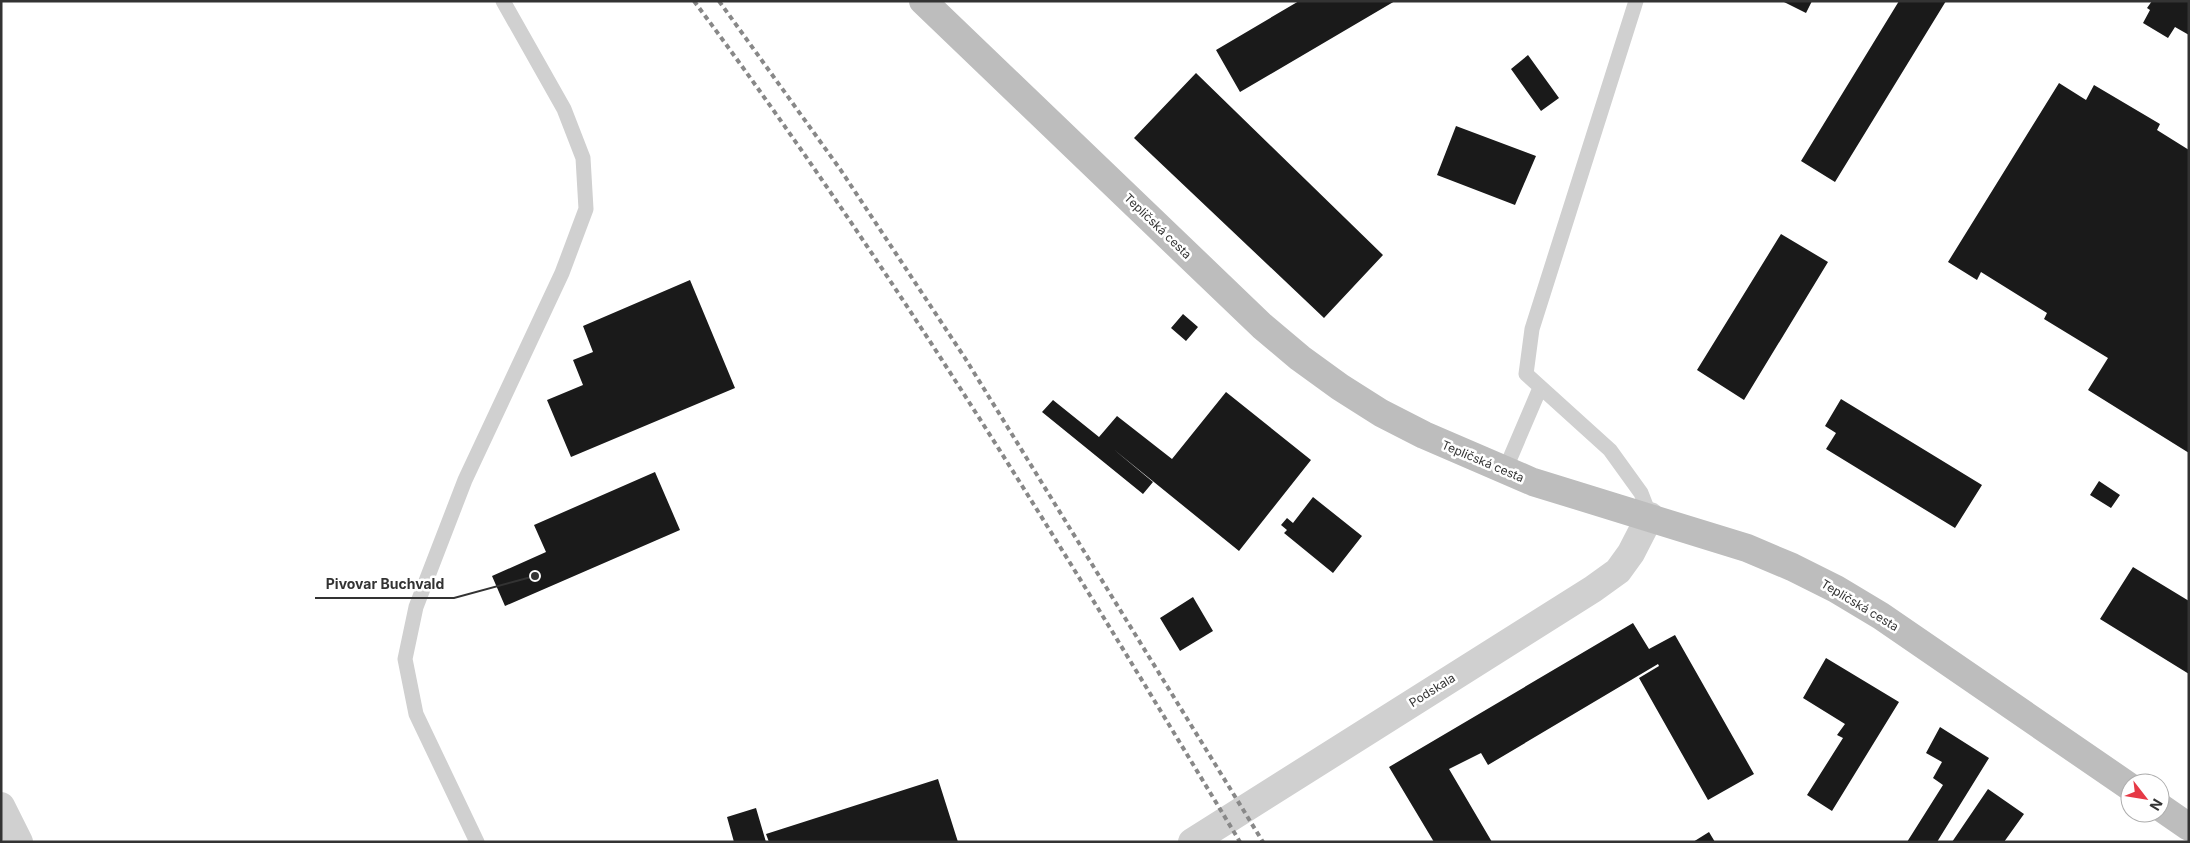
<svg xmlns="http://www.w3.org/2000/svg" width="2190" height="843" viewBox="0 0 2190 843" font-family="Inter,sans-serif">
<rect width="100%" height="100%" fill="#fff"/>
<path fill="#1a1a1a" d="M1299,1H1395L1240,92L1216,50Z
M1782,1H1812L1806,13Z
M1899,1H1946L1835,182L1801,161Z
M2152,1H2189V35L2175,27L2168,38L2143,23L2150,10L2147,8Z
M1528,55L1559,98L1541,111L1511,69Z
M1196,73L1383,255L1324,318L1134,138Z
M2059,83L2086,100L2094,85L2160,124L2157,130L2189,150V453L2088,390L2108,358L2044,319L2047,313L1981,272L1977,280L1948,262Z
M1456,126L1536,156L1515,205L1437,175Z
M1781,234L1828,262L1744,400L1697,370Z
M690,280L735,388L571,457L547,400L583,385L573,360L593,352L583,326Z
M1183,314L1198,327L1186,341L1171,328Z
M1226,392L1311,460L1239,551L1112,448L1153,482L1143,494L1042,412L1053,400L1099,437L1117,416L1172,459Z
M1841,399L1982,485L1955,528L1826,449L1836,433L1825,426Z
M655,472L680,530L505,606L492,576L546,552L534,525Z
M2099,481L2120,495L2111,508L2090,495Z
M1313,497L1362,536L1333,573L1284,533L1287,530L1281,525L1287,518L1293,523Z
M2133,567L2189,601V674L2100,619Z
M1193,597L1213,631L1180,651L1160,618Z
M1633,623L1649,649L1675,635L1754,774L1708,800L1639,678L1659,666L1658,664L1488,765L1481,753L1449,769L1492,842H1434L1389,767Z
M1826,658L1899,702L1832,811L1807,795L1843,738L1837,735L1845,724L1803,698Z
M1940,727L1989,758L1937,842H1907L1943,785L1933,778L1942,762L1926,753Z
M938,779L958,842H769L766,834Z
M1988,789L2024,814L2004,842H1952Z
M756,808L766,842H734L727,817Z
M1709,832L1715,842H1693Z"/>
<g fill="none" stroke-linecap="round" stroke-linejoin="round">
<path stroke="#d0d0d0" stroke-width="15" d="M1636,1L1532,329L1526,374L1610,450L1641,493L1650,516
M1505,470L1540,388
M477,842L416,714L405,659L416,607L465,480L562,273L586,209L583,158L564,109L503,1"/>
<path stroke="#d0d0d0" stroke-width="28" d="M1,806L19,842
M1192,842L1593,589L1618,571L1631,553L1650,516"/>
<path stroke="#bdbdbd" stroke-width="28" d="M923,1L1262,326L1300,358L1340,387L1381,413L1424,435L1533,482L1747,548L1792,567L1836,589L1881,616L2130,787
M2160,807L2189,827"/>
<path stroke="#888" stroke-width="4" stroke-dasharray="5 4" stroke-linecap="butt" d="M694,1C894,269 1067,556 1240,842
M719,1L840,169L965,358L1263,842"/>
</g>
<g text-anchor="middle" dominant-baseline="central" stroke-width="5" stroke-linejoin="round" paint-order="stroke">
<g font-size="12" fill="#333" stroke="#fff">
<text transform="translate(1158 226) rotate(44)">Tepličská cesta</text>
<text transform="translate(1483 461) rotate(23)">Tepličská cesta</text>
<text transform="translate(1860 605) rotate(31)">Tepličská cesta</text>
<text transform="translate(1432 690) rotate(-32)">Podskala</text>
</g>
</g>
<path fill="none" stroke="#333" stroke-width="2" d="M535 576L454 598H315"/>
<circle fill="#333" stroke="#fff" stroke-width="2" cx="535" cy="576" r="5"/>
<g font-size="14" text-anchor="middle" font-weight="bold" fill="#333" stroke="#fff" stroke-width="5" stroke-linejoin="round" paint-order="stroke">
<text x="385" y="589">Pivovar Buchvald</text>
</g>
<rect width="2190" height="843" fill="none" stroke="#333333" stroke-width="5"/>
<g transform="translate(2145 798) rotate(121)"><circle r="24" fill="#ffffff" stroke="#adadad"/>
<path d="M0-4L9 19L0 12L-9 19Z" fill="#e63946"/>
<text y="-8" font-size="14" font-weight="bold" text-anchor="middle" fill="#333333">N</text>
</g>
</svg>
